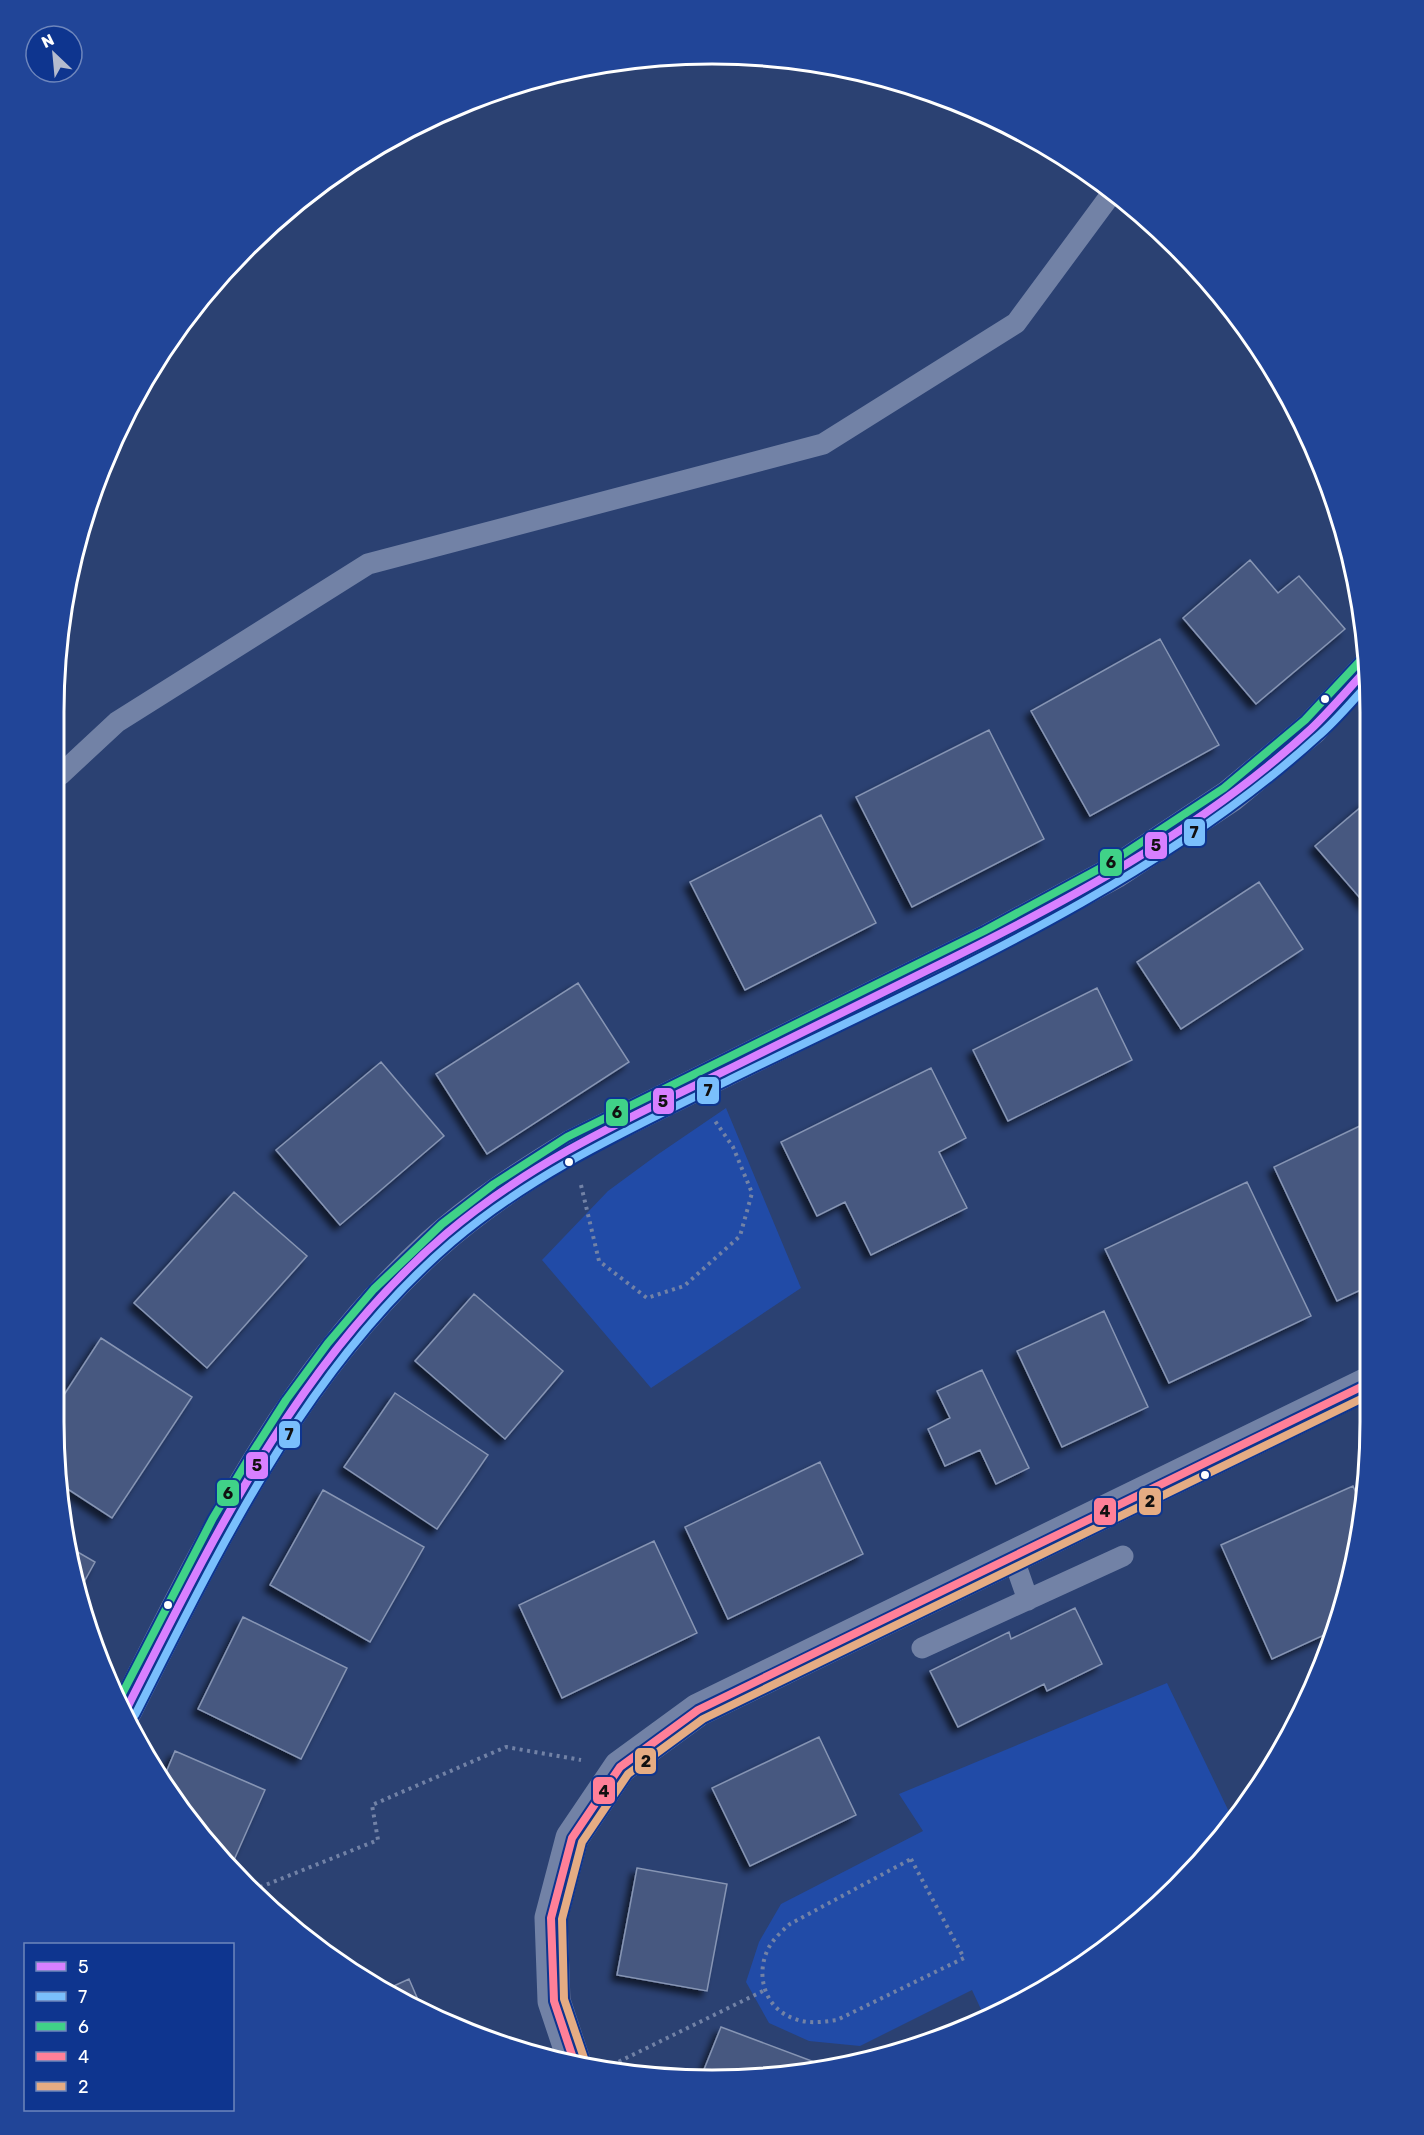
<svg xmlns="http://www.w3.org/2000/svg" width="1424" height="2135" viewBox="0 0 1424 2135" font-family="Rubik,sans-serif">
<defs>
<filter id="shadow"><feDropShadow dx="-5.5" dy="5.5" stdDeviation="3" flood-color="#0009"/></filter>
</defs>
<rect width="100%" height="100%" fill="#2b4172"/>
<path fill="#214ba7" d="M726,1108L801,1288L651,1388L542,1260L608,1191L657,1155Z
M1167,1683L1232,1818L1206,1857L1113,1945L1041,1993L986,2020L972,1990L860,2046L809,2041L769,2023L746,1982L759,1942L781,1904L923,1831L899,1794Z"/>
<path fill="#465980" stroke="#8795b4" stroke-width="1.5" filter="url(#shadow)" d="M1250,560L1278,593L1299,576L1345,629L1256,704L1183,618Z
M1160,639L1219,745L1090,816L1031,711Z
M989,730L1044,839L912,907L856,797Z
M1368,801L1367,903L1366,905L1315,846Z
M821,815L876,923L745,990L690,882Z
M1259,882L1303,949L1181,1029L1137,962Z
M578,983L629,1062L487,1154L436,1074Z
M1097,988L1132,1060L1008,1121L973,1050Z
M381,1062L444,1136L340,1225L276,1150Z
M931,1068L966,1138L939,1152L967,1208L871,1255L845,1202L817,1216L781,1142Z
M1366,1123L1365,1288L1337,1301L1274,1167Z
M1247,1182L1311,1316L1169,1383L1105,1249Z
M234,1192L307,1256L207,1368L134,1303Z
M474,1294L563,1371L505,1439L415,1361Z
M1104,1311L1148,1407L1062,1447L1017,1351Z
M101,1338L192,1397L112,1518L60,1484V1401Z
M982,1370L1029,1468L996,1484L980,1450L945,1466L928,1429L950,1418L937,1391Z
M395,1393L488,1455L437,1529L344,1467Z
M820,1462L863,1554L728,1619L685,1527Z
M1353,1486L1364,1511L1347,1594L1333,1631L1272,1659L1221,1545Z
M323,1490L424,1547L370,1642L270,1585Z
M654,1541L697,1633L562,1698L519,1605Z
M69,1547L95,1562L79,1591Z
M1075,1608L1102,1664L1047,1691L1044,1684L958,1727L930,1671L1009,1632L1011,1639Z
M243,1617L347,1668L301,1759L198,1709Z
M819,1737L856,1815L750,1866L712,1788Z
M175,1751L265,1790L230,1869L218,1857L162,1782Z
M637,1868L727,1884L707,1991L617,1975Z
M409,1979L422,2009L387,1989Z
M721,2027L833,2069L701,2077Z"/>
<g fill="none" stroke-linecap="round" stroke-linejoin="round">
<path stroke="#7282a6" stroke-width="4" stroke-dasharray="3 4.5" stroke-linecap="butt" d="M581,1185L599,1261L647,1298L684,1286L740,1236L752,1193L733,1147L713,1118
M911,1859L964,1958L837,2020C823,2022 808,2024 795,2019C765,2009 755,1976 768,1949C773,1939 782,1931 790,1924Z
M253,1890L378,1840L372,1805L506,1747L581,1760
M612,2065L765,1990"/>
<path stroke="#7282a6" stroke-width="21" d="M60,775L117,722L368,564L823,444L1016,323L1112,193
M1013,1557L1028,1600
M922,1648L1123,1556"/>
<path stroke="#7282a6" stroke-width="33" d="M126,1710C211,1542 290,1375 432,1246C475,1207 523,1176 572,1146L989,940L1115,872L1230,796L1312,728L1368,668
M575,2064L554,2001L551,1918L572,1838L620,1767L698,1710L1365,1385"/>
<defs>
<path id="bus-1" d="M126,1710C212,1540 298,1360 446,1234C533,1160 633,1116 735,1066C800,1034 865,1001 930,969C1064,903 1200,831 1311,729C1331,710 1349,688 1368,668"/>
<path id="bus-2" d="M135,1715C221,1546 306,1367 452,1242C537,1170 633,1128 731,1079C930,981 1152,887 1317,737C1336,721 1352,701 1369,683"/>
<path id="bus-3" d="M120,1698L213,1518L249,1458L286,1400L328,1343L374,1289L442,1224L494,1184L567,1137L984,931L1110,863L1224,788L1305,720L1360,661"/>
<path id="bus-4" d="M575,2064L554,2001L551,1918L572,1838L620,1767L698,1710L1365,1385"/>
<path id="bus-5" d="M585,2061L564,1999L562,1919L582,1842L628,1774L703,1719L1365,1397"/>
</defs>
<use href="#bus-1" stroke="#0e358f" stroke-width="12"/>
<use href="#bus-2" stroke="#0e358f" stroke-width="12"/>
<use href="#bus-3" stroke="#0e358f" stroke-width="12"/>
<use href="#bus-4" stroke="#0e358f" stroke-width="12"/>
<use href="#bus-5" stroke="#0e358f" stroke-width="12"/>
<use href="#bus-1" stroke="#d880ff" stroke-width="8"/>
<use href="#bus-2" stroke="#7abffc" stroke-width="8"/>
<use href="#bus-3" stroke="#40d288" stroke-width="8"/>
<use href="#bus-4" stroke="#ff8098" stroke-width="8"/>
<use href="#bus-5" stroke="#e5ac83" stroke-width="8"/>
</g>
<g fill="#fff" stroke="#0e358f" stroke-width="2">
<circle cx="1325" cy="699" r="5"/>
<circle cx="569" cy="1162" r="5"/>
<circle cx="1205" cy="1475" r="5"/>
<circle cx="168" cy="1605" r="5"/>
</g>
<path d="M0 0H1424V2135H0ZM712 64H712A648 648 0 0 1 1360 712V1422A648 648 0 0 1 712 2070H712A648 648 0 0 1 64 1422V712A648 648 0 0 1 712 64Z" fill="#214598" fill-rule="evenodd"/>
<path fill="none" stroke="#fff" stroke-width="3" d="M712 64H712A648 648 0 0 1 1360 712V1422A648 648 0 0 1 712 2070H712A648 648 0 0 1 64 1422V712A648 648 0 0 1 712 64Z"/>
<g stroke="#0e358f" stroke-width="2">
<rect x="1183" y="818" width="23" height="29" rx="6" fill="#7abffc"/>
<rect x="1144" y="831" width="24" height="29" rx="6" fill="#d880ff"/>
<rect x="1099" y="848" width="24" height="29" rx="6" fill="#40d288"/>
<rect x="696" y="1076" width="24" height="29" rx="6" fill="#7abffc"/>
<rect x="652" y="1087" width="23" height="28" rx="6" fill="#d880ff"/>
<rect x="605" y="1098" width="24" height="29" rx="6" fill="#40d288"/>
<rect x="278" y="1420" width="23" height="29" rx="6" fill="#7abffc"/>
<rect x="245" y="1451" width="24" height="29" rx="6" fill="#d880ff"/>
<rect x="216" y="1479" width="24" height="28" rx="6" fill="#40d288"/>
<rect x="1138" y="1487" width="24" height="29" rx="6" fill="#e5ac83"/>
<rect x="1093" y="1497" width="24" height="29" rx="6" fill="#ff8098"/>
<rect x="634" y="1747" width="23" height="28" rx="6" fill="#e5ac83"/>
<rect x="592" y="1776" width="24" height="29" rx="6" fill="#ff8098"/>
</g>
<g font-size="16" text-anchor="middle" font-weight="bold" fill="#111">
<text x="1194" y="838">7</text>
<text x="1156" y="851">5</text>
<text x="1111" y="868">6</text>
<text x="708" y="1096">7</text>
<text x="663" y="1107">5</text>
<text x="617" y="1118">6</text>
<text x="289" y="1440">7</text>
<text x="257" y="1471">5</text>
<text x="228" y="1499">6</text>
<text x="1150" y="1507">2</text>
<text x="1105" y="1517">4</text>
<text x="646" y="1767">2</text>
<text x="604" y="1797">4</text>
</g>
<rect x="24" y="1943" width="210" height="168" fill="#0e358f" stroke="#6e86bc" stroke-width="1.5"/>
<rect x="36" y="1962" width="30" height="9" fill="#d880ff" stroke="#6e86bc" stroke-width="1.5"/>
<text x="78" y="1973" font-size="18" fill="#ffffff">5</text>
<rect x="36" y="1992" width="30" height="9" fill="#7abffc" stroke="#6e86bc" stroke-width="1.5"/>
<text x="78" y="2003" font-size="18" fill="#ffffff">7</text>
<rect x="36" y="2022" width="30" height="9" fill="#40d288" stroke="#6e86bc" stroke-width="1.5"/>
<text x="78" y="2033" font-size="18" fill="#ffffff">6</text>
<rect x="36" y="2052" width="30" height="9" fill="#ff8098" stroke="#6e86bc" stroke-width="1.5"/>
<text x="78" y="2063" font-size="18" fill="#ffffff">4</text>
<rect x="36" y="2082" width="30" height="9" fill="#e5ac83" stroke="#6e86bc" stroke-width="1.5"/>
<text x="78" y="2093" font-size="18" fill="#ffffff">2</text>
<g transform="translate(54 54) rotate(334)"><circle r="28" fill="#0e358f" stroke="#6e86bc" stroke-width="1.5"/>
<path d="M0-4.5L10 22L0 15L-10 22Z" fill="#b5bcce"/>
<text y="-9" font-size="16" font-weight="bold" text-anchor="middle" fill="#ffffff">N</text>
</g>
</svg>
